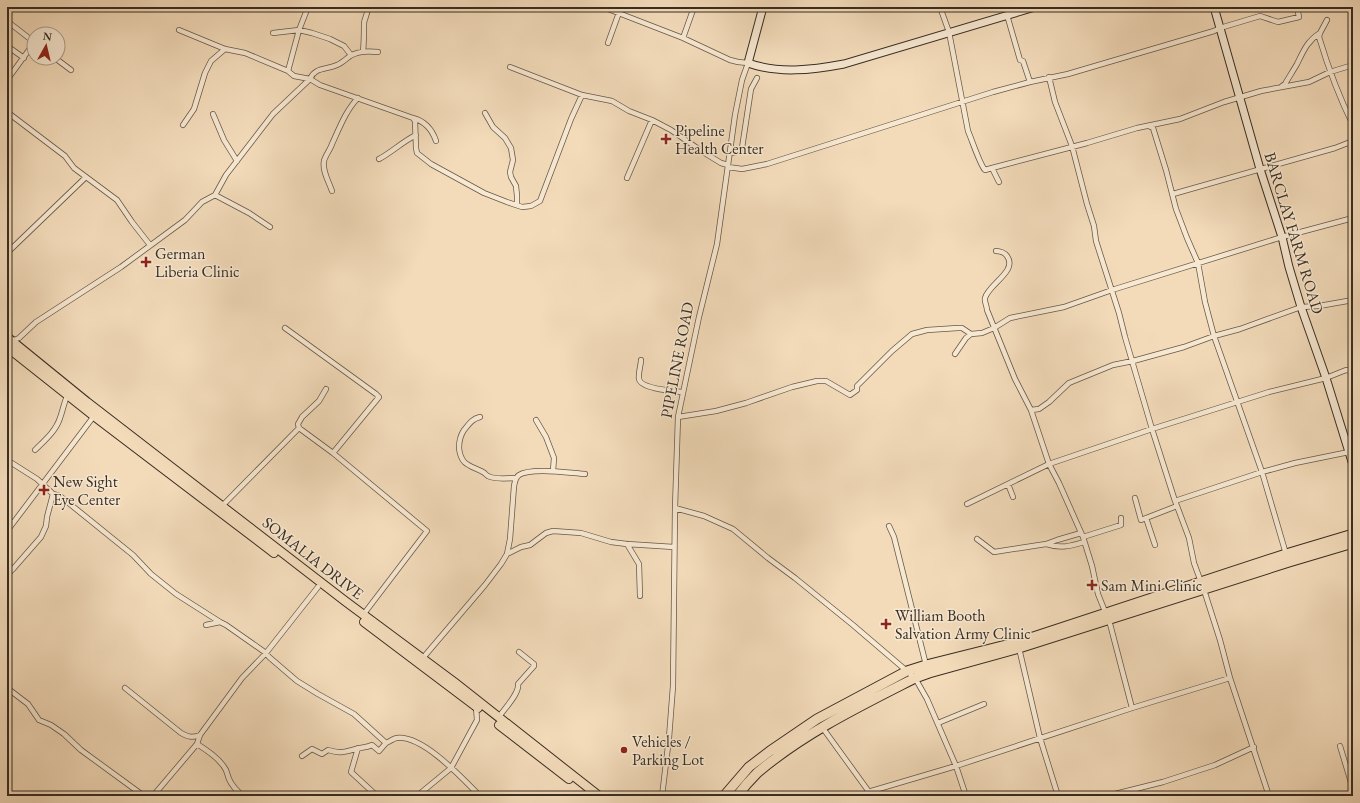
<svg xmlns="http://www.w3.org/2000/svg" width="1360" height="803" viewBox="0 0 1360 803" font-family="'EB Garamond',serif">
<rect width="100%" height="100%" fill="#f3dbba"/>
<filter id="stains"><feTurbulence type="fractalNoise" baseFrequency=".005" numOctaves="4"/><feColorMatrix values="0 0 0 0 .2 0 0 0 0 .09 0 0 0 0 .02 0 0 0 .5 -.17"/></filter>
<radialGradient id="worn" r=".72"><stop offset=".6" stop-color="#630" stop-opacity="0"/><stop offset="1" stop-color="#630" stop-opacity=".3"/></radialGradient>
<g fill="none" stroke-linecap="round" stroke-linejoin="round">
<defs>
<path id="street" d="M360,7L368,10
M603,7L683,38L730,60L738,62L748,63L742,80L735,115L717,244L699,317L678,417L675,508L673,686L669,738L662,796
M940,7L949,32L968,131C972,140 980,165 985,170L992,168L999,182
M1007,15L1020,60L1023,61L1030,82L1068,74L1214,31L1220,28L1260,16L1278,22L1299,17L1297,7
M1327,20L1320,33L1319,37C1328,67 1339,97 1353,125
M7,21L34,42
M179,30L225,49L245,53L288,71L294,76L310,79L320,85L413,118L415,121L416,148L417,153L431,164L484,193L507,202L522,207L531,206L540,201L571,119L582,95L612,101L629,111L652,120L671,130L703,152L721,163L728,165
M273,33L299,30L312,33L330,39L344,46L351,55
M683,38L694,7
M608,43L621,7
M7,46L24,58
M363,52C364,42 364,33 364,23C365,17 368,13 368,7
M55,58L71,70
M510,67L582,95
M288,71L299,30L308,7
M1049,77L1055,102L1072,146L1087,204L1094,226L1096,241L1119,313L1125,337L1152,429L1175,501
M7,80L34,43
M1282,86L1285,84C1289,77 1293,71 1297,64C1303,52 1307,41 1320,33
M7,112L65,156L74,168L117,200L132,222L150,245
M485,113L493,127L505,138L511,148L513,160L510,172L511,177L516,186L517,196V205
M213,114L224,140L237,161
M413,118C424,121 432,129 436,141
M183,125L194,109L205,73L211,61L225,49
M1149,126L1153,128L1166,170L1176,209L1187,238L1198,263L1205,302L1214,336L1262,472L1286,554
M730,153L737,152L742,148L751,89L757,78
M379,159C392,152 402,142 416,135
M728,167L742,169L767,164L993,92L1030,82
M992,168L1087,143L1137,128L1180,119L1224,102L1261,91L1309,82L1330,72L1353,65
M627,178L652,120
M332,191C329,182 322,171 324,161C325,156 330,150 332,144C339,129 346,110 358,98
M1173,194L1335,148L1353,141
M215,195L249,213L270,227
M996,251C1000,251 1005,253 1007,256C1018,271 989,284 985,298C984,301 987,306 987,310L1015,379L1031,410L1049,464L1059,483L1083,537L1092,566L1098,594L1106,614
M7,253L86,177
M285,328L376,394L379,397L333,453
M7,343L19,338L36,322L121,267L185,220L202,202L215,195L226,175L273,114L310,79C315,67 326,70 337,65C342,63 346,59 350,56C358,51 370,51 378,52
M955,354L966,338L971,334L982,333L994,328L1010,318L1064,307L1112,290L1282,237L1353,218
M641,360C641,365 638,373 639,379C641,389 674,391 683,392
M1031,410L1039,409L1049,402L1069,383L1113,365L1133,361L1184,347L1214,336L1240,329L1301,307L1319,306L1353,300
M480,417C472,419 469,424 464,430C460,436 459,441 459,448C461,466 470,465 483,472C485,473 486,475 488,476C495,480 507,478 516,478
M678,417L716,411L746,403L792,387L817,381H826L850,395L857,390V386L892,351L912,334L927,330L958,328H962L971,334
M536,420L546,437L554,458L553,471
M299,428L298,424L302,417L319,401L326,389
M35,450C44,441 56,431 60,418C63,410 64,402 68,394
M7,460L37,479L53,494L47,517L46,526L41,537L13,569L7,575
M1008,484L1013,497
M53,494L60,496L133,555L151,574L176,594L220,622
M1135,498L1141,520L1177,506L1175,501L1262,472L1295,463L1349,452
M967,504L1049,464L1152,429L1269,392L1326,378L1346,370L1353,371
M222,506L299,428L333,453L427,531L363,615
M1177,506L1189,538L1194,563L1201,582
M675,508L704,516L733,529L768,558L795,578L853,625L915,678L927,699L956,766L966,796
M7,518L12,523
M1146,518L1155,545
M889,526L894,537L926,665
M7,531L94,416
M1083,537L1121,525V518
M977,539L994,552L1046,544C1060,549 1071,546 1084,542
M627,544L639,564L640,596
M1046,544L1057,540L1081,533
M507,554L521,547L530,545L546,533L553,531L581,533L611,542L627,544L674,547
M1204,590L1220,640L1230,678L1269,796
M1109,620L1132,708
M206,625L220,622L226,625L266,653L318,587
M1019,648L1040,738L1058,796
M422,659L485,585L501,564L507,554L510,539L514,486C515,482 515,478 519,475C531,467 570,473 585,474
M7,688L28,704L39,720L51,725L64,734L81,750L144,796
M125,688L181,733C188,737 192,738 200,735L242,678L266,653L269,657L297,681L318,694L354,714L386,743C389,742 394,738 397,738C423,735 463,779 480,796
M499,717C504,709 520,693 518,684L534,666V664L519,652
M938,723L984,704
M822,727L872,796
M197,744C208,751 220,759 226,770C227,773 228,776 229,779C232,786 237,791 243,796
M1340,746L1353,789
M358,748L351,772L377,796
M302,756L312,749L322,754L328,750C341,754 344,752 356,749C362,747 366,748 372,745L379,751L386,743
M868,792L956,766L1132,708L1230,678
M153,796L197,744L200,735
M417,796L451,768L477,720L476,707
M1107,796L1163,782L1215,765L1254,747
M1348,796L1353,794"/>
<path id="secondary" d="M763,7L748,63C778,74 812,70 844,64L1035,7
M1214,7L1260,169L1282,237L1289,267L1301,307L1326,378L1353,465"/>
<path id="primary" d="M7,337L87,402L345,601L454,682L599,796
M7,347L94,416L274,553
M364,622L478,708
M499,725L569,779"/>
<path id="highway" d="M724,796L749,767L770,751L817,719L907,671L926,665L1018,642L1286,554L1353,534
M737,796C743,788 750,780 757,773C804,733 860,706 915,678L929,673L1019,648L1289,562L1353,543"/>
</defs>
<use href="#street" stroke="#675848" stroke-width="6"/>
<use href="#secondary" stroke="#382d22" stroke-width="9"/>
<use href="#primary" stroke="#382d22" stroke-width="10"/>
<use href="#highway" stroke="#382d22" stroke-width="11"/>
<use href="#street" stroke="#f7e8d2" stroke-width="4.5"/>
<use href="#secondary" stroke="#f7e8d2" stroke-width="7"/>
<use href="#primary" stroke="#f3dbba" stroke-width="8"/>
<use href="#highway" stroke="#f3dbba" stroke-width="9"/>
</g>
<g fill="#8f2418" stroke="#f7e8d2" stroke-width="1.5">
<path d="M664 133h4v4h4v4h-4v4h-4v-4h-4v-4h4z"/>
<path d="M144 256h4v4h4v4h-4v4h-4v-4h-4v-4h4z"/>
<path d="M42 484h4v4h4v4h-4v4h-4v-4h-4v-4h4z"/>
<path d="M1090 579h4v4h4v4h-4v4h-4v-4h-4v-4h4z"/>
<path d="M884 618h4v4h4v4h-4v4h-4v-4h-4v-4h4z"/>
<circle cx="624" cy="750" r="4"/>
</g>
<g text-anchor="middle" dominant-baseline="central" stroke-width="3" stroke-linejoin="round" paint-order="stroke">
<g font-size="16" fill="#382d22" stroke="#f7e8d2" text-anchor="start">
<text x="675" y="130">Pipeline<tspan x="675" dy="18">Health Center</tspan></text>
<text x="155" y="253">German<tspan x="155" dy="18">Liberia Clinic</tspan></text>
<text x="53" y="481">New Sight<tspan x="53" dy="18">Eye Center</tspan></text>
<text x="1101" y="585">Sam Mini Clinic</text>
<text x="895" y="615">William Booth<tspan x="895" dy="18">Salvation Army Clinic</tspan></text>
<text x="632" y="741">Vehicles /<tspan x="632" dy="18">Parking Lot</tspan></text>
</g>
<g font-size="16" fill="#382d22" stroke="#f7e8d2">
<text transform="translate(1294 233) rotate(73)">BARCLAY FARM ROAD</text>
<text transform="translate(677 360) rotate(-79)">PIPELINE ROAD</text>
<text transform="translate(313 558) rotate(38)">SOMALIA DRIVE</text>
</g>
</g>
<rect width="1360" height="803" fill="none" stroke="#f3dbba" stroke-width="24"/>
<rect x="8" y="8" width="1344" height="787" fill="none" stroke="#382d22" stroke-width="2"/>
<rect x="12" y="12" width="1336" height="779" fill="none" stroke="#382d22"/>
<g transform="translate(46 46) rotate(8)"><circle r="19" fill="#f7e8d2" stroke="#ab9d8c"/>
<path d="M0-3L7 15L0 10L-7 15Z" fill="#8f2418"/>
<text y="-6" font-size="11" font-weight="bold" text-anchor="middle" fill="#382d22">N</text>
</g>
<rect width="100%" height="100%" filter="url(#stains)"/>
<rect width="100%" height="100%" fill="url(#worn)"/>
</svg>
